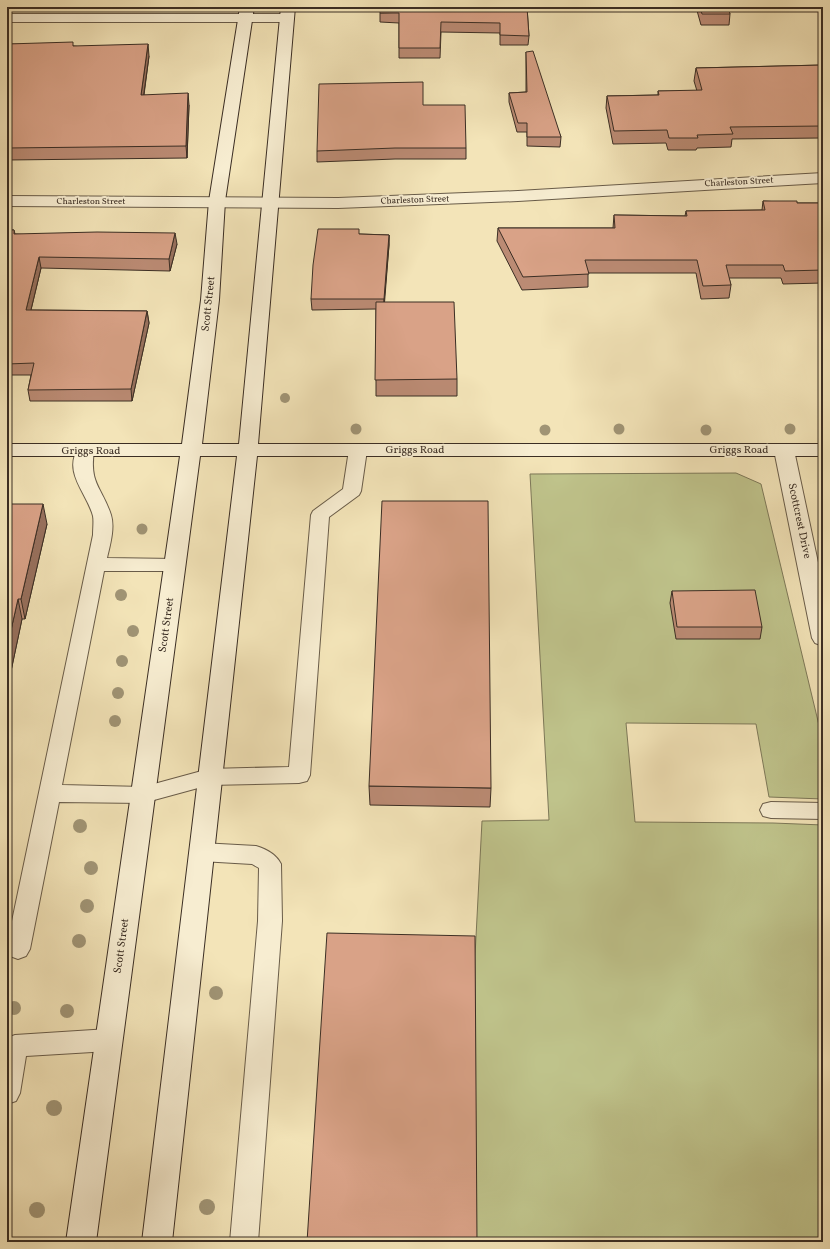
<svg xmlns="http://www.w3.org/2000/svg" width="830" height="1249" viewBox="0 0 830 1249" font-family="Vollkorn,serif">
<rect width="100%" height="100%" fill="#f3e4b8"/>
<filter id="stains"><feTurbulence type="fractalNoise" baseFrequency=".005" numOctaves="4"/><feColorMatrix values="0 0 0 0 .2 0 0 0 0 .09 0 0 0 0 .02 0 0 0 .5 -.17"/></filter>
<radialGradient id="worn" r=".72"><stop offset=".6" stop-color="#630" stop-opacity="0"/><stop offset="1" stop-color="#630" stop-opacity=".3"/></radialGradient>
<path fill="#bfc38b" stroke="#7d7858" d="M736,473L761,484L823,742V799L769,797L756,724L626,723L635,822L773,823L823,825V1242H476L475,956L482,821L549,820L530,474Z"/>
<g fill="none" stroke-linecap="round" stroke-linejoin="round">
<defs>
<path id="lane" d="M358,444L364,446L367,450L361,491L359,495L329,517L310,775L307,781L299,783L209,785L143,803L59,802L30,949L26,956L18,959L10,956L7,951V945L93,535C93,529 94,521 93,516C87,493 62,472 79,447L85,445L91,447L94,451C89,484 102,487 111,515C115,528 110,545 107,558L175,559L182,560L185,565L182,570L175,571H104L62,785L143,787L209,769L289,767L311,515L313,511L343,489L349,450L352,446Z
M771,802L823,803V819L771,818L763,816L760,810L763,804Z
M201,843L256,846C266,849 276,854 281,864L282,921L258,1242H230L258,921L259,868L252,864L201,861L193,858L190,852L193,846Z
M109,1029L118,1033L121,1040L118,1047L109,1051L26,1056L20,1093L16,1101L7,1104V1038L15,1035Z"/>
<path id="street" d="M7,14H287L292,15L294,18L292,21L287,22H7Z
M823,173V183L518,201L338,208L7,206V196L338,198L518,191Z
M784,444L791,446L794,450L823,586V646L815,643L812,638L774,450L777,446Z"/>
<path id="secondary" d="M240,7H254L225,201L219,300L202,444H239L281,7H295L258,444H823V456H257L172,1242H142L237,456H200L96,1242H66L180,456H7V444H182L201,300L209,201Z"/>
</defs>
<use href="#lane" stroke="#695c49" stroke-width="2"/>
<use href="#street" stroke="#695c49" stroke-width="2"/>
<use href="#secondary" stroke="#3b2e24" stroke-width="2"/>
<use href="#lane" fill="#f7edd1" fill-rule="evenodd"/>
<use href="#street" fill="#f7edd1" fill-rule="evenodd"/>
<use href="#secondary" fill="#f7edd1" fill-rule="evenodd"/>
</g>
<g fill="#a09475">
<circle cx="285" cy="398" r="5"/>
<circle cx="356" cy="429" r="5.5"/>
<circle cx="619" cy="429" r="5.5"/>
<circle cx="790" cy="429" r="5.5"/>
<circle cx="545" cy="430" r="5.5"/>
<circle cx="706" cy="430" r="5.5"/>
<circle cx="142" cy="529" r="5.5"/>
<circle cx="121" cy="595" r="6"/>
<circle cx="133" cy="631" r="6"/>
<circle cx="122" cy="661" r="6"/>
<circle cx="118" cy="693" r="6"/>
<circle cx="115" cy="721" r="6"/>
<circle cx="80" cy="826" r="7"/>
<circle cx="91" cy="868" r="7"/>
<circle cx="87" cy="906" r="7"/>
<circle cx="79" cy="941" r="7"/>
<circle cx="216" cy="993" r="7"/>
<circle cx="14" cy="1008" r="7"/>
<circle cx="67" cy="1011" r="7"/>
<circle cx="54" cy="1108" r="8"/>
<circle cx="207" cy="1207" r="8"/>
<circle cx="37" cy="1210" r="8"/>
</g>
<path fill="#bb8b74" stroke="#3b2e24" d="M527,7L529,36L528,45H500V33L441,32L440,58H399V23L380,22V13Z
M696,7H823V8H728L730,14L729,25H701Z
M7,44L74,46L149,56L144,95L189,105L187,158L7,160Z
M526,52L561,137L560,147L527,146V132H517L509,102V93L526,92Z
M823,65V141H821L820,138L732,139L731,147L697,148L696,150H668L666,143L613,144L606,108L607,96L658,95V91H697L694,81L696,68Z
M423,105L466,148V159H395L317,162V151Z
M763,201L797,203H823V283L783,284L781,278H729L731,285L729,298L701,299L696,273H588V287L522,290L497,241L498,228H613L614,215L685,216L686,211L762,210Z
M7,230H14L15,234L177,244L170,271L41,268L31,310L147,311L149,323L132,401H30L28,390L31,375H7Z
M359,234L389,235V245L384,302L457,379V396H376V309L312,310L311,299Z
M7,504L47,524L25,619H22L7,690Z
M672,591L762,627L760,639H676L670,603Z
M369,786L491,788L490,807L370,805Z"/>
<path fill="#98715e" stroke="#3b2e24" d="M148,44L149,56L142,107L141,95Z
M188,93L189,105L187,158L186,146Z
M175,233L177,244L170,271L169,259Z
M389,235V245L384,309V299Z
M39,257L41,268L28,322L26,310Z
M147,311L149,323L132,401L131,389Z
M43,504L47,524L25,619L21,599Z
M18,599L22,619L7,690V648Z"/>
<path fill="#d9a287" stroke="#3b2e24" d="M380,7H527L529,36L500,35V23L441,22L440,48H399V13H380Z
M700,7H728L730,14H702Z
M73,42V46L148,44L141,95L188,93L186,146L7,148V44Z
M533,51L561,137H527V123H518L509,93L527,92L526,52Z
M823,65V127L822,126L730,127L733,134L697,135L698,138H669L667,130L614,131L607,96L659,95L658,91L702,90L696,68Z
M423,82V105H465L466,148H395L317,151L319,84Z
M763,201H797V203H823V270L785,271L783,265H726L731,285L703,286L697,260H585L589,274L523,277L498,228H615L614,215L687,216L686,211L765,210Z
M318,229H359V234L389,235L384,299H311L313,265Z
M7,230H14V234L97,232L175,233L169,259L39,257L26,310L147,311L131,389L28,390L34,363L7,364Z
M376,302H454L457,379L375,380Z
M382,501H488L491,788L369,786Z
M7,504H43L21,599H18L7,648Z
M755,590L762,627H677L672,591Z
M327,933L475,936L477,1242H307Z"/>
<g text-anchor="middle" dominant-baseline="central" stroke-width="4" stroke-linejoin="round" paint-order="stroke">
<g font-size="9" fill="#3b2e24" stroke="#f7edd1">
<text transform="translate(739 182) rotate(-3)">Charleston Street</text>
<text transform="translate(415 200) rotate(-2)">Charleston Street</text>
<text x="91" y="201">Charleston Street</text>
</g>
<g font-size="11" fill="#3b2e24" stroke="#f7edd1">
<text transform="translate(209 304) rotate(-84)">Scott Street</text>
<text x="415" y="450">Griggs Road</text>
<text x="739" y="450">Griggs Road</text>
<text x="91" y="451">Griggs Road</text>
<text transform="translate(799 521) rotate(78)">Scottcrest Drive</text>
<text transform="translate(167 625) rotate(-82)">Scott Street</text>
<text transform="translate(122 946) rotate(-82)">Scott Street</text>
</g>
</g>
<rect width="830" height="1249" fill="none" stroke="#f3e4b8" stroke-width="24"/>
<rect x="8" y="8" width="814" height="1233" fill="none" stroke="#3b2e24" stroke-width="2"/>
<rect x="12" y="12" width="806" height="1225" fill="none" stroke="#3b2e24"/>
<rect width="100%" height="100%" filter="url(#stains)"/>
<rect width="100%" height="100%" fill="url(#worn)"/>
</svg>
